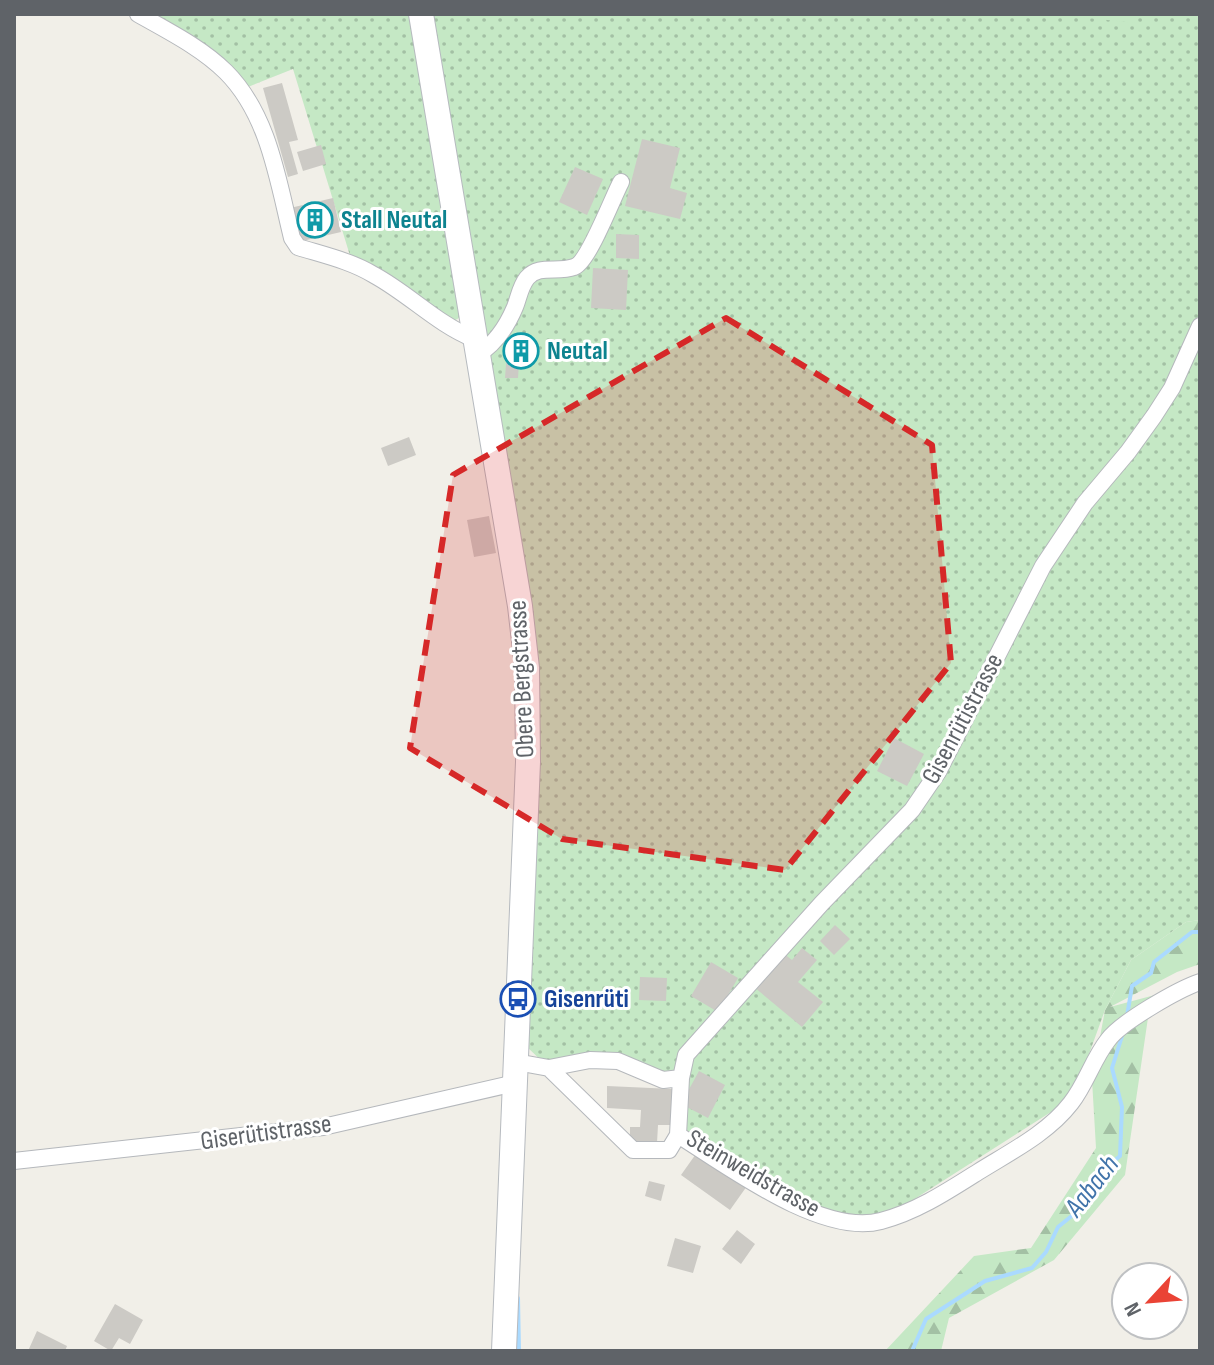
<svg xmlns="http://www.w3.org/2000/svg" width="1214" height="1365" viewBox="0 0 1214 1365" font-family="'Sofia Sans Condensed',sans-serif">
<defs>
<pattern id="grass-dots" width="8" height="8" patternUnits="userSpaceOnUse" patternTransform="scale(2)"><rect width="8" height="8" fill="#c5e8c5"/><path d="M2 2h.1M6 6h.1" fill="none" stroke="#a3c0a4" stroke-width="1.8" stroke-linecap="round"/></pattern>
<pattern id="forest-firs" width="22" height="20" patternUnits="userSpaceOnUse" patternTransform="scale(2)"><rect width="22" height="20" fill="#c5e8c5"/><path d="M5 1l3.5 6h-7zM16 11l3.5 6h-7z" fill="#a3c0a4"/></pattern>
</defs>
<rect width="100%" height="100%" fill="#f1efe8"/>
<path fill="url(#grass-dots)" d="M155,14H411L455,276L459,318L452,322L351,259L293,69L248,87L155,19Z
M430,14H1200V920L1186,922L1131,960L1105,1010L1073,1098L880,1221L838,1222L678,1135L681,1078L590,1060L549,1068L525,1045L528,762Z"/>
<path fill="url(#forest-firs)" d="M1200,920V964L1177,972L1110,1007L1181,988L1149,1011L1125,1175L1054,1260L949,1318L941,1351H885L974,1256L1031,1248L1096,1148L1092,1080L1105,1010L1131,960L1186,922Z"/>
<path fill="#c5e8c5" d="M1052,14H1136L1135,23Z"/>
<g fill="none" stroke-linecap="round" stroke-linejoin="round">
<path stroke="#aadaff" stroke-width="4" d="M1127,1016L1132,986L1151,973L1154,962L1192,932H1200
M518,1298L519,1351
M912,1351L926,1319L985,1281L1032,1268L1046,1252L1058,1227L1084,1206L1102,1171L1120,1156L1122,1107L1112,1068L1123,1033"/>
</g>
<path fill="#cccac5" d="M282,83L298,140L289,142L298,174L288,177L263,88Z
M642,139L680,148L670,188L687,193L680,219L625,206Z
M321,145L326,164L303,171L297,152Z
M575,167L603,179L587,215L559,202Z
M333,198L341,232L298,242L290,208Z
M616,234L639,235V259L616,258Z
M593,268L628,270L626,310L591,308Z
M508,337L536,339L534,363L519,362L518,378H505Z
M409,437L416,455L388,466L381,448Z
M489,516L496,553L474,557L467,520Z
M894,738L924,754L907,786L877,771Z
M835,925L850,939L834,955L820,941Z
M802,948L817,960L798,982L823,1002L802,1027L754,987L783,953L792,960Z
M711,962L738,978L718,1012L691,996Z
M640,977L667,978L666,1001L639,1000Z
M699,1071L725,1085L708,1118L681,1104Z
M607,1086L673,1089L671,1125H658L657,1143L630,1142V1127H640L641,1110L607,1108Z
M698,1151L747,1186L730,1210L681,1175Z
M649,1181L665,1185L661,1201L645,1196Z
M737,1230L755,1244L741,1264L722,1249Z
M675,1238L701,1246L693,1273L667,1266Z
M115,1304L143,1320L130,1344L119,1338L111,1351L94,1341Z
M37,1331L67,1346L65,1351H28Z"/>
<g fill="none" stroke-linecap="round" stroke-linejoin="round">
<defs>
<path id="minor" d="M138,14C168,31 202,48 226,72C269,115 278,181 292,238L298,247C324,255 351,261 374,275C409,294 437,324 474,339
M1200,326L1172,388L1154,416L1128,452L1085,503L1043,566L938,772L912,810L822,903L686,1055L681,1078L678,1135C728,1166 822,1237 881,1221C916,1212 948,1191 978,1172C1010,1152 1048,1133 1071,1103C1086,1084 1093,1059 1108,1040C1121,1022 1179,989 1200,982
M477,355C494,345 507,326 515,307C519,297 520,287 527,278C539,264 557,273 574,267C588,263 612,199 621,182
M516,1062L549,1068L590,1060L618,1061L663,1080L681,1078
M549,1068L633,1150H669L678,1135
M14,1161L323,1127L515,1083"/>
<path id="secondary" d="M421,14L520,606L527,668L528,762L504,1351"/>
</defs>
<use href="#minor" stroke="#b5b8bc" stroke-width="18"/>
<use href="#secondary" stroke="#b6babf" stroke-width="26"/>
<use href="#minor" stroke="#fff" stroke-width="16"/>
<use href="#secondary" stroke="#fff" stroke-width="24"/>
</g>
<path fill="#d62828" fill-opacity="0.2" stroke="#d62828" stroke-width="6" stroke-dasharray="16 10" stroke-linejoin="round" d="M726,318L932,445L951,663L785,870L562,839L410,748L453,475Z"/>
<defs>
<symbol id="building-ring" viewBox="-11 -11 22 22"><circle r="9.5" fill="#fff" stroke="#0f9aa8" stroke-width="1.5"/><path d="M-4-6H4V6H1V3H-1V6H-4ZM-2.5-4.3h1.7v1.8h-1.7ZM.8-4.3h1.7v1.8H.8ZM-2.5-1h1.7V.8h-1.7ZM.8-1h1.7V.8H.8Z" fill="#0f9aa8"/></symbol>
<symbol id="bus-ring" viewBox="-11 -11 22 22"><circle r="9.5" fill="#fff" stroke="#1a4fb4" stroke-width="1.5"/><path d="M-5-6H5V4H4V6H2V4H-2V6H-4V4H-5ZM-3.5-4V0h7V-4ZM-3.5 1.2v1.5H-2V1.2ZM2 1.2v1.5H3.5V1.2Z" fill="#1a4fb4"/></symbol>
</defs>
<g fill-rule="evenodd">
<use href="#building-ring" x="295" y="200" width="40" height="40"/>
<use href="#building-ring" x="501" y="331" width="40" height="40"/>
<use href="#bus-ring" x="498" y="979" width="40" height="40"/>
</g>
<g text-anchor="middle" dominant-baseline="central" stroke-width="6" stroke-linejoin="round" paint-order="stroke">
<g font-size="26" font-weight="bold" fill="#0d838f" stroke="#fff" text-anchor="start">
<text x="341" y="220">Stall Neutal</text>
<text x="547" y="351">Neutal</text>
</g>
<g font-size="26" fill="#5f6368" stroke="#fff">
<text transform="translate(522 679) rotate(-93)">Obere Bergstrasse</text>
<text transform="translate(963 719) rotate(-62)">Gisenrütistrasse</text>
<text transform="translate(266 1133) rotate(-8)">Giserütistrasse</text>
<text transform="translate(753 1174) rotate(30)">Steinweidstrasse</text>
</g>
<g font-size="26" font-weight="bold" fill="#164399" stroke="#fff" text-anchor="start">
<text x="544" y="999">Gisenrüti</text>
</g>
<g font-size="28" font-style="italic" fill="#4174aa" stroke="#fff">
<text transform="translate(1092 1186) rotate(-52)">Aabach</text>
</g>
</g>
<rect width="1214" height="1365" fill="none" stroke="#5f6368" stroke-width="32"/>
<g transform="translate(1150 1301) rotate(244)"><circle r="38" fill="#ffffff" stroke="#bfc1c3" stroke-width="2"/>
<path d="M0-6L14 30L0 20L-14 30Z" fill="#ea4335"/>
<text y="-12" font-size="22" font-weight="bold" text-anchor="middle" fill="#5f6368">N</text>
</g>
</svg>
